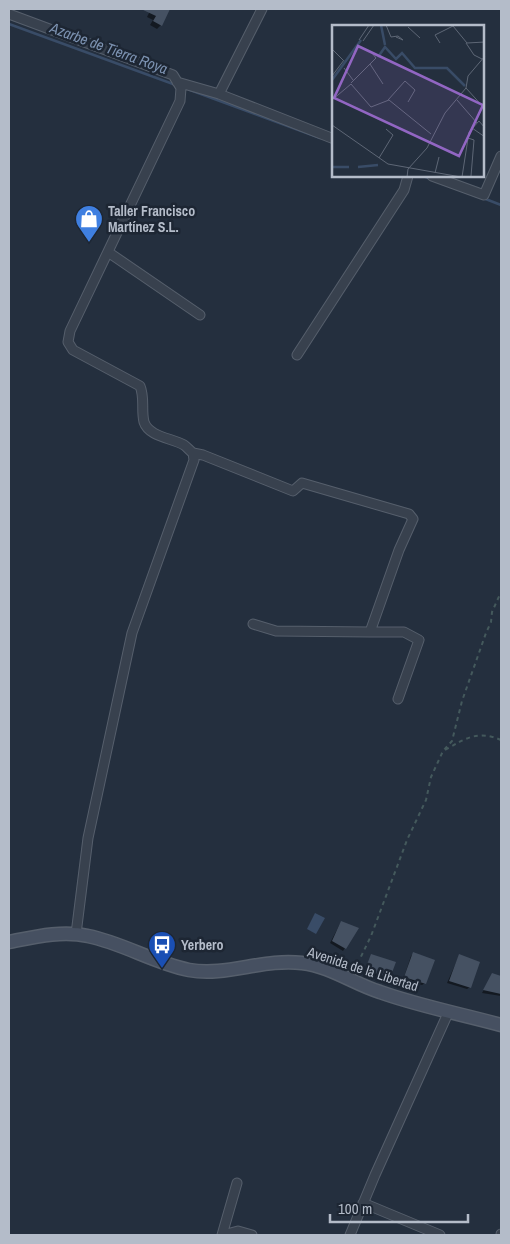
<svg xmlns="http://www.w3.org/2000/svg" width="510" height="1244" viewBox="0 0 510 1244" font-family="'Archivo Narrow',sans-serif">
<rect width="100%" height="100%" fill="#242f3e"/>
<path fill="#394c67" d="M315,913L325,918L316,934L307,929Z"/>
<path fill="#0007" d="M151,9H168L161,25L157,29L150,25L153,20L147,17Z
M341,922L345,948L343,951L330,943Z
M413,954L425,983L422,985L403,980L411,956Z
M372,955L389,977L386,980L364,972Z
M459,956L470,987L467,989L447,983Z
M492,975L501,977V996L482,993Z"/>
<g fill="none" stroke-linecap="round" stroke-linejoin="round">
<path stroke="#394c67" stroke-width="2.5" d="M9,24L173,84
M190,90L320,138
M423,176L431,179
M483,198L501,205"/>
</g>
<path fill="#455162" d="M141,9H170L162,26L153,21L156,16Z
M341,921L359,928L346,949L332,941Z
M413,952L435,960L426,984L404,977Z
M371,954L396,962L390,978L365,970Z
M459,954L480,962L471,988L449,981Z
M492,973L501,976V994L483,990Z"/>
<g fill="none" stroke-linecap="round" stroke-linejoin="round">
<defs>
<path id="minor" d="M9,14L173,75L181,88L180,101L70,331L68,342L73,350L140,386C145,398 141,410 144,422C149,437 172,438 184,445C187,447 190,451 193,453L194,460L132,633L88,838L76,934
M177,82L219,94L334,139
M219,94L262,9
M432,176L484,195L501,156
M108,252L200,315
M297,355L404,190L408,176
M193,453L203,455L293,491L302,483L409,514L413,519L399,550L370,632L276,631L253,624
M370,632H404L419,640L398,699
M363,1203L440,1235
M222,1235L237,1183
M223,1235L238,1231L252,1235
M350,1235L375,1175L449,1011
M501,1235V1234"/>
<path id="secondary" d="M9,942C34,937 62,930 88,936C123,943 154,963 189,970C226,977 264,958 302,963C330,966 354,984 380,992C419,1006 461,1014 501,1025"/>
</defs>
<use href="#minor" stroke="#565f6c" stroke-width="11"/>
<use href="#secondary" stroke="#565f6c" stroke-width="15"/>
<path stroke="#44595c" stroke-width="2" stroke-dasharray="4 4" stroke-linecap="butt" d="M445,750C466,738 478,730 501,740
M354,971L371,936L407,840L426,800L431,777L443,751L452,741L462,701L486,633L491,622L492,612L501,592"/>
<use href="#minor" stroke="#38414e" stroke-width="9"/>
<use href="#secondary" stroke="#465061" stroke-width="12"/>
</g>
<defs>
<symbol id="shop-pin" viewBox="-11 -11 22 30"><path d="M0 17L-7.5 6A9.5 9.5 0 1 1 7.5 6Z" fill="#3f7fe0" stroke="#1d2633"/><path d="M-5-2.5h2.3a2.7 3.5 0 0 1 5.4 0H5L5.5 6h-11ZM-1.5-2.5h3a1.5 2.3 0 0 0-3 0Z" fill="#fff"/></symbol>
<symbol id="bus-pin" viewBox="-11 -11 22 30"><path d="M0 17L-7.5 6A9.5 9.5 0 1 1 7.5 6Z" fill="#1a4fb4" stroke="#1d2633"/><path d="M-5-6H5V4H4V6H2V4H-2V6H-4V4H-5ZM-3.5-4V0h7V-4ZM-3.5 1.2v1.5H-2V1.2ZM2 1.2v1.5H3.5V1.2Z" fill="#fff"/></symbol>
</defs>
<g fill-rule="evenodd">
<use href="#shop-pin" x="73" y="203" width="32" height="43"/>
<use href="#bus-pin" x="146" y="929" width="32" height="43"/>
</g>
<g text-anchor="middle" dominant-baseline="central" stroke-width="5" stroke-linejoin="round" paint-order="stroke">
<g font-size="14" font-weight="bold" fill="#b4bcc9" stroke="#1d2633" text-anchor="start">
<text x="108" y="211">Taller Francisco<tspan x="108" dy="16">Martínez S.L.</tspan></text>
<text x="181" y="945">Yerbero</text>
</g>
<g font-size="14" fill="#b4bcc9" stroke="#1d2633">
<text transform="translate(363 969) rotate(18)">Avenida de la Libertad</text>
</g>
<g font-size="15" font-style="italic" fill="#7c92b1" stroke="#1d2633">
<text transform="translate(109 48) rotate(20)">Azarbe de Tierra Roya</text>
</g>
</g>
<g transform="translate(332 25)">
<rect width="152" height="152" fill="#242f3e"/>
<path fill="none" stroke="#394c67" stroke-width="2.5" d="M49,0L53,20M46,32L53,22L64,34L70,28L83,43H115L133,61M0,55L29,15M0,142H17M26,142L46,140"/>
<path fill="none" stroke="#5e6776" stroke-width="1" d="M54,0L59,12L66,11L71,15L64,12M76,2L88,13M27,15L37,0M31,16L42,0M108,18L103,10L121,1L135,18L153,17M134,18L142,30L150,34M0,24L11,35M38,39L51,59M12,43L21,55M0,51L12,35M19,58L44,33L40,28M134,63L153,84M0,75L19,59L39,82L57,75L99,109M56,75L73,56L83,65L76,77M125,75L145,98M0,100L56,139L129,152M140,103L153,112M136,113L142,115L139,151M47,133L61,110L54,104M103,148L107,132M75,152L76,144L95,123L113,88L134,63L136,51L153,31M130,152L137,107L147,96L153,103"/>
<path fill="#9266c3" fill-opacity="0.15" stroke="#9266c3" stroke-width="2.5" d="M26,21L151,80L127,131L2,73Z"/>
<rect width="152" height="152" fill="none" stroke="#b4bcc9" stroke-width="2.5"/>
</g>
<rect width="510" height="1244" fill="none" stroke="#b4bcc9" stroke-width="20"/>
<path d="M330 1214v8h138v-8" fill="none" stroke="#b4bcc9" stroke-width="2.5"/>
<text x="338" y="1214" font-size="15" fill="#b4bcc9" stroke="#1d2633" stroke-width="4" paint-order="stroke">100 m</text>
</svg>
